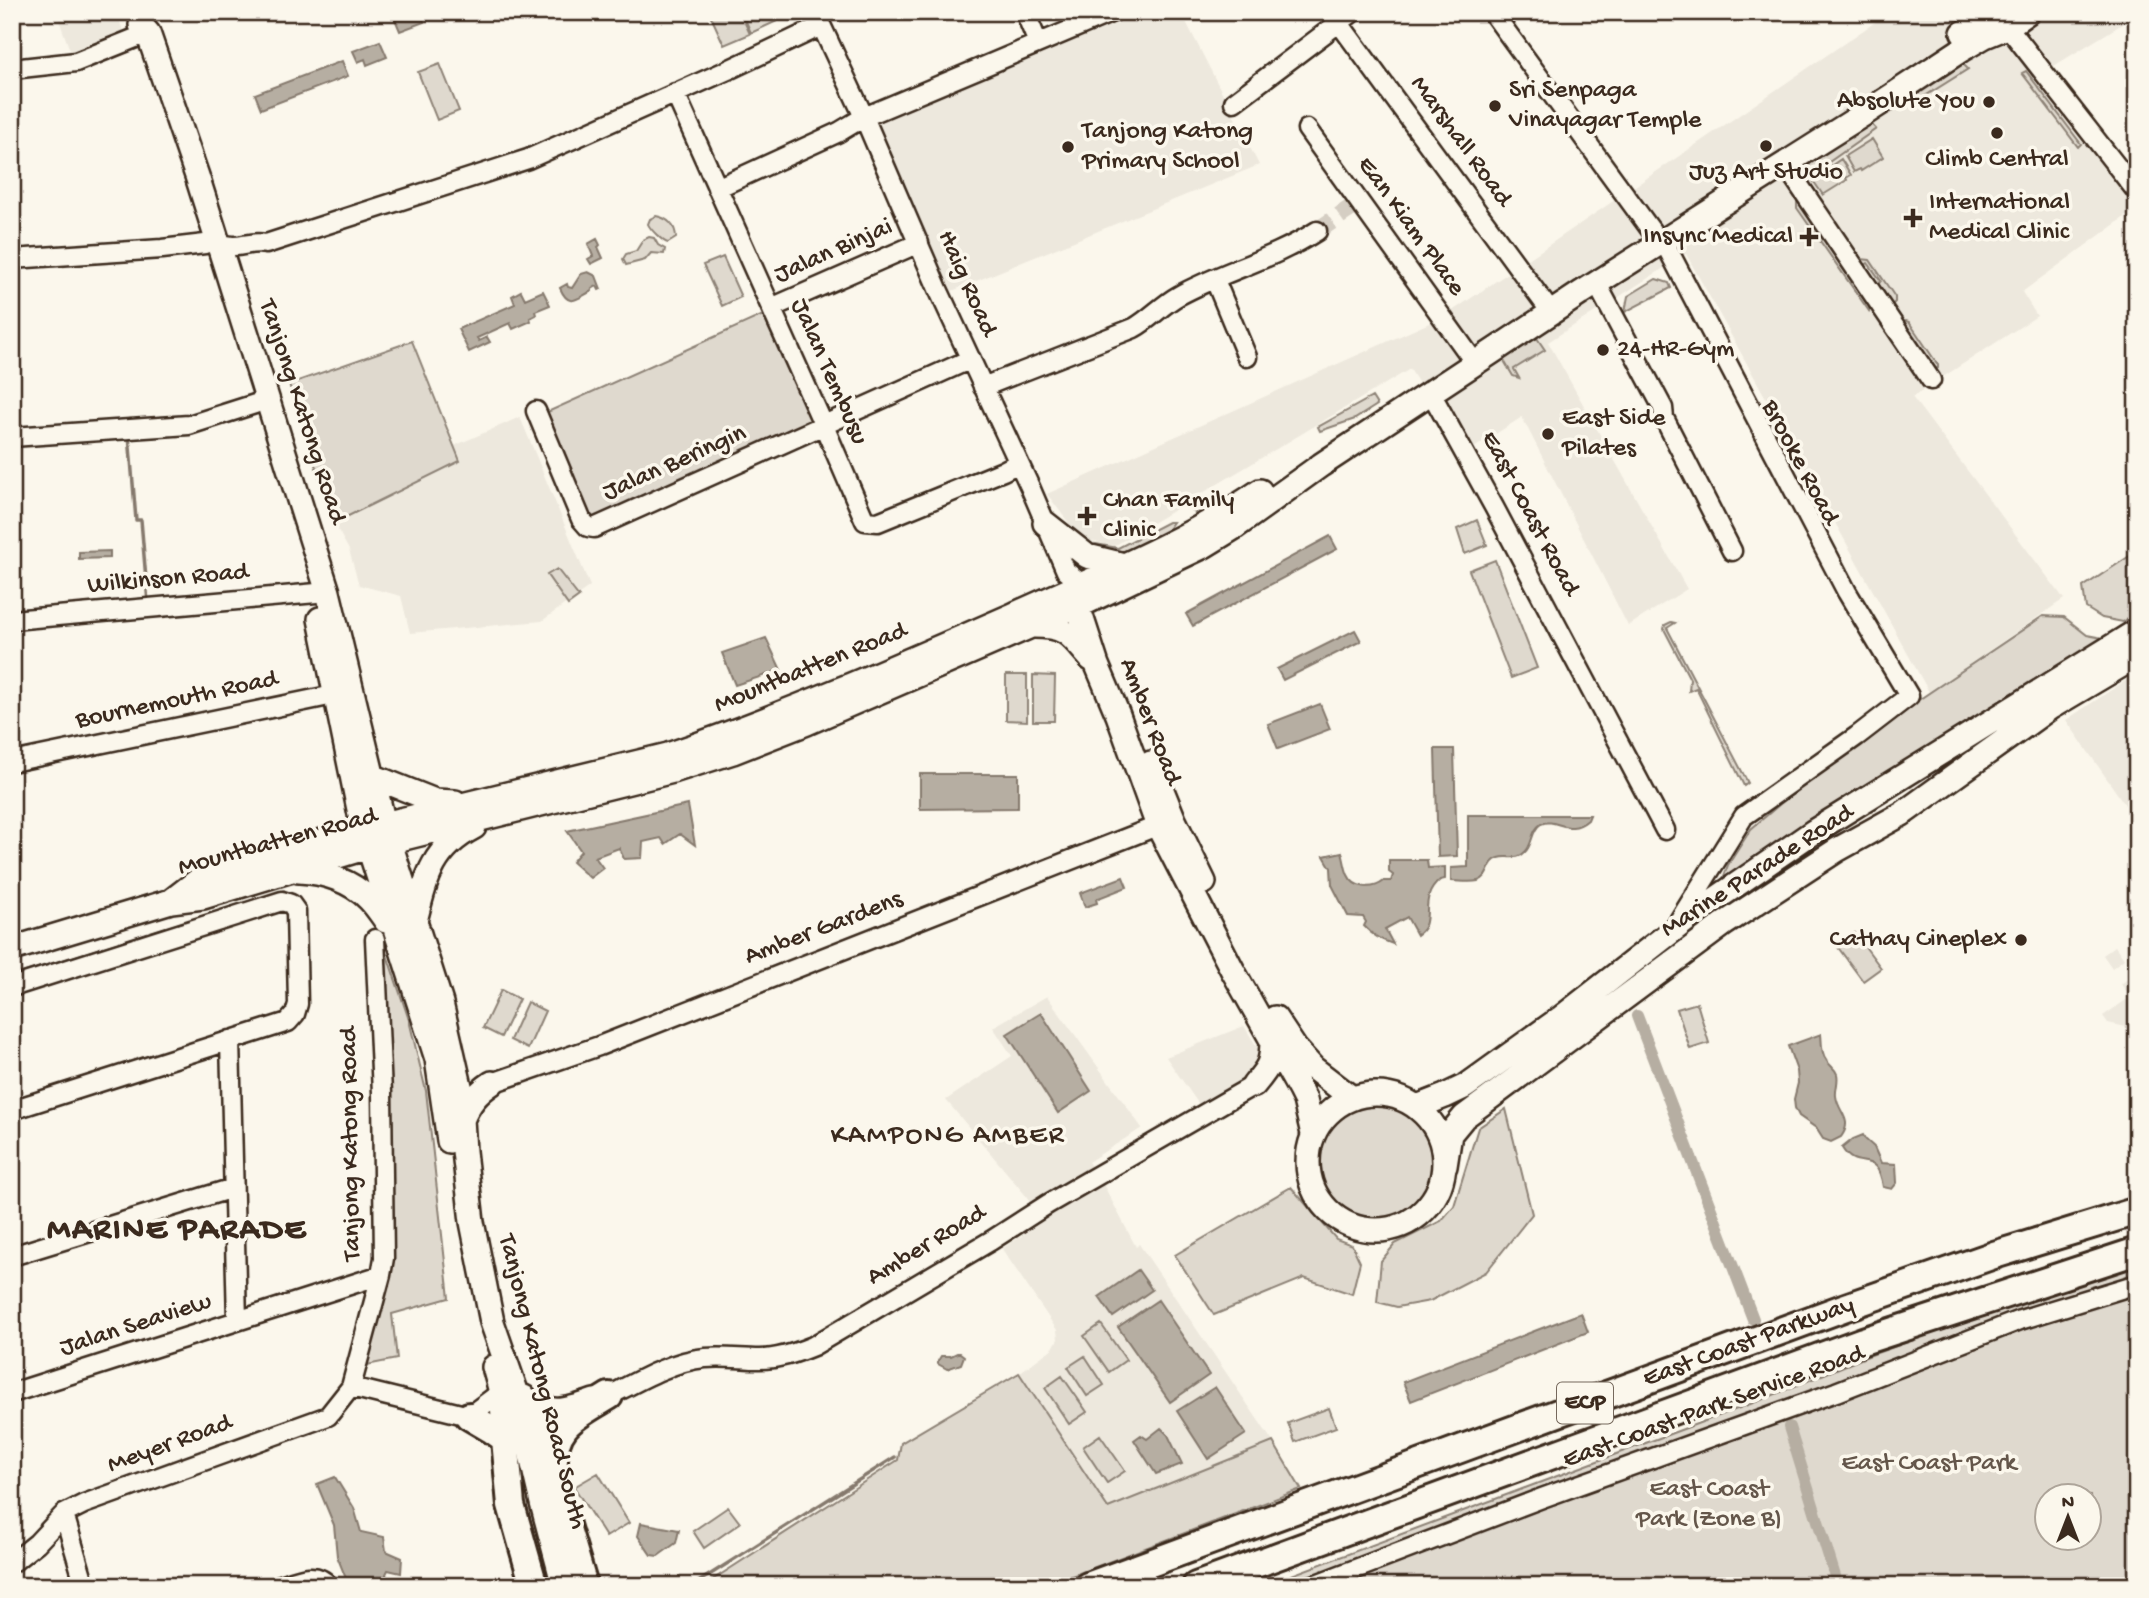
<svg xmlns="http://www.w3.org/2000/svg" width="2149" height="1598" viewBox="0 0 2149 1598" font-family="'Gochi Hand',sans-serif">
<rect width="100%" height="100%" fill="#fbf7ec"/>
<filter id="ink" filterUnits="userSpaceOnUse"><feTurbulence type="fractalNoise" baseFrequency=".0143" numOctaves="2"/><feDisplacementMap in="SourceGraphic" scale="14" xChannelSelector="R" yChannelSelector="G"/><feConvolveMatrix kernelMatrix="1 2 1 2 8 2 1 2 1" color-interpolation-filters="sRGB"/></filter>
<g filter="url(#ink)">
<path fill="#ede8dd" d="M56,12H116L124,33L71,53Z
M1143,12H1181L1259,165L952,291L878,128L882,120Z
M1890,12H2137V15L2039,75L2137,187V208L2022,292L2037,316L1912,397L2064,599L1929,692L1686,254L1548,342L1687,589L1628,626L1522,417L1463,455L1410,369L1114,546L1081,539L1047,494L1445,316Z
M520,417L590,586L542,621L410,633L401,596L359,585L349,550L334,523L460,462L454,446Z
M2137,673V822L2066,720Z
M2115,946L2124,959L2112,968L2103,955Z
M2133,969L2137,975V1007L2121,984L2129,978L2127,974Z
M1047,996L1142,1128L1088,1162L1103,1184L1136,1247L1139,1244L1273,1442L1108,1509L1019,1373L1053,1348L1058,1339L1057,1330L1002,1249L1039,1224L1027,1197L946,1100L1012,1056L993,1027Z
M2126,1000L2137,1014V1036L2129,1025L2126,1027L2108,1023L2103,1016Z
M1244,1026L1259,1050L1260,1059L1252,1072L1200,1106L1166,1057Z"/>
<path fill="#dfd9ce" stroke="#8d8276" stroke-width="2" fill-rule="evenodd" d="M709,12H740L750,34L724,45Z
M742,12H773L777,21L751,33Z
M1961,62L1968,69L1914,103L1910,94Z
M440,64L459,111L437,120L418,72Z
M2026,71L2081,144L2078,147L2022,73Z
M1868,121L1876,129L1809,176L1806,168L1809,165L1833,145Z
M1872,139L1883,157L1861,171L1860,169L1854,172L1845,156Z
M1841,159L1851,175L1846,178L1847,180L1823,195L1812,179Z
M1797,200L1869,306V311L1797,208Z
M656,216C667,218 676,225 676,238L668,243C663,242 650,229 648,224L650,219Z
M649,237L654,238L658,245L665,249L664,254L651,253L645,260L626,265L623,259L626,254L636,251L643,240Z
M723,257L741,297L722,306L703,265Z
M1861,259L1870,260L1895,297V302L1892,305L1878,284L1881,281L1868,263L1865,265Z
M1656,279L1669,283L1671,288L1625,312L1628,296Z
M763,315L813,424L587,523L543,414Z
M1906,321L1909,322L1938,365V368L1935,369L1903,323Z
M1537,338L1545,350L1514,369L1519,378L1513,376L1503,359Z
M412,341L460,461L334,523L289,384Z
M1372,397L1377,405L1355,419L1320,431L1318,427Z
M1216,493L1221,502L1198,516L1193,511Z
M1477,520L1487,545L1465,554L1457,529Z
M1168,522H1173L1164,535L1115,557L1093,550L1095,544L1118,548Z
M2137,551V612L2123,622L2102,618L2086,608L2083,587Z
M1495,560L1537,668L1511,678L1469,570Z
M557,569L579,597L568,605L547,575Z
M2043,616L2064,617L2087,635L2108,639L1723,879L1728,865L1751,829L1780,804L1874,730Z
M1671,622L1675,623L1667,628L1748,783L1744,786L1696,688L1689,691L1690,679L1664,629L1665,625Z
M1006,675H1027V721L1006,720Z
M1033,675L1055,676L1054,721H1033Z
M1855,933L1881,968L1863,981L1837,946Z
M385,949L409,1020L426,1091L449,1298L392,1314L397,1359L362,1366L388,1250Z
M501,990L519,999L501,1037L483,1028Z
M527,1002L545,1011L528,1049L510,1040Z
M1697,1003L1709,1043L1690,1049L1677,1009Z
M1318 1162a58 58 0 1 1 116 0a58 58 0 1 1-116 0Z
M1506,1109L1532,1214L1486,1272L1430,1301L1397,1307L1377,1302L1381,1261L1395,1244L1441,1221L1454,1206L1478,1128Z
M1291,1187L1336,1239L1352,1245L1360,1262L1352,1294L1304,1278L1214,1315L1175,1255Z
M2137,1265V1586H1262L1761,1400L1868,1356L2069,1285ZM2048,1496H2090V1538H2048Z
M1101,1324L1126,1360L1109,1372L1084,1336Z
M1085,1356L1104,1385L1087,1396L1068,1367Z
M1019,1373L1108,1508L1273,1442L1301,1489L1045,1586H703L898,1460L901,1443Z
M1062,1376L1087,1412L1069,1424L1045,1388Z
M1329,1408L1336,1427L1295,1442L1288,1423Z
M1100,1435L1125,1471L1107,1483L1083,1447Z
M598,1473L629,1523L606,1537L574,1487Z
M728,1507L740,1523L704,1548L693,1531Z"/>
<path fill="#b6aea2" stroke="#85796d" stroke-width="2" d="M411,12H420L424,22L400,31L395,19Z
M380,41L387,57L367,65L365,59L358,62L353,51Z
M342,61L348,76L261,109L255,94Z
M597,239L600,245L598,247L603,258L591,264L588,259L593,256L588,244Z
M588,272L596,276L601,289L599,290L597,286L592,289V291C577,298 569,309 560,288L567,284L568,287L572,288L581,274Z
M521,291L525,299L543,291L550,305L535,311L536,315L530,318L531,321L513,329L510,323L477,338L479,341L487,337L490,342L469,352L458,329L515,304L512,296Z
M1330,536L1337,549L1193,626L1186,614Z
M110,551V558L79,559V552Z
M1355,630L1361,641L1283,680L1277,669Z
M766,638L781,670L735,685L722,653Z
M1320,704L1330,729L1278,749L1268,724Z
M1435,749H1454L1457,856L1438,857Z
M920,774H1018V808L920,809Z
M688,805L695,845L680,834L665,844L661,838L643,842L642,858L624,859L619,848L595,857L603,868L590,878L572,862L581,851L567,831Z
M1468,815H1590L1588,820C1568,837 1557,817 1541,824C1531,830 1533,845 1525,852C1517,861 1509,855 1499,858C1487,861 1490,878 1478,881C1470,883 1459,881 1451,881V868L1468,867Z
M1342,852C1344,859 1345,869 1348,875C1354,889 1373,890 1384,881H1391L1393,875L1389,872V860H1427L1428,868L1445,867V879L1440,880C1416,900 1437,921 1417,935L1407,917L1385,929L1393,944C1381,940 1373,936 1364,926L1366,922L1363,917L1348,916L1332,885L1331,868L1324,856Z
M1123,877L1127,887L1096,899L1097,903L1085,907L1080,893Z
M1041,1013L1091,1091L1058,1113L1007,1034Z
M1821,1034C1822,1043 1821,1054 1827,1061C1830,1066 1835,1068 1837,1074C1839,1082 1835,1089 1836,1096C1838,1113 1854,1119 1841,1137L1831,1142L1823,1139L1816,1128L1799,1116L1795,1108L1794,1099L1798,1083L1797,1071L1788,1046Z
M1863,1135L1865,1139L1874,1147L1881,1163L1896,1164L1897,1183L1892,1189L1883,1187C1877,1146 1857,1174 1842,1148L1853,1139Z
M1138,1270L1152,1290L1113,1317L1099,1297Z
M1158,1300L1209,1375L1170,1402L1118,1327Z
M1581,1313L1588,1332L1411,1401L1403,1382Z
M957,1353H960L964,1356L961,1364L947,1369L938,1364V1361L941,1356H951Z
M1215,1387L1246,1434L1208,1459L1177,1411Z
M1161,1428L1168,1435L1182,1464L1156,1474L1134,1440L1141,1435L1147,1439Z
M335,1477L354,1508L361,1532L384,1537L386,1551L402,1558L401,1573L388,1570L386,1574L390,1586H349L337,1556L334,1525L317,1484Z
M641,1523L679,1530L676,1543L658,1556L651,1555L638,1536Z"/>
<g fill="none" stroke-linecap="round" stroke-linejoin="round">
<path stroke="#85796d" stroke-width="3.5" d="M129,435L136,520H141L148,603
M12,977L284,891
M692,1586L895,1457"/>
<path stroke="#b6aea2" stroke-width="12" d="M1637,1016L1753,1319
M1789,1427L1838,1586"/>
<path stroke="#d5cec3" stroke-width="18" stroke-dasharray="18 9" stroke-linecap="butt" d="M1317,231L1351,208"/>
<defs>
<path id="minor" d="M815,12L864,117L938,289L1030,487L1066,571L1082,584
M1025,12L1038,43
M1331,12L1545,304
M1492,12L1653,233
M2001,18L2137,192
M12,69L76,62L148,33
M675,93L824,426L865,521L878,522L1003,471L1018,463
M1234,102L1353,12
M1307,129L1470,356
M1784,163L1931,380
M717,188L839,132L864,117L1113,12
M1663,240L1847,592L1909,696L1857,736L1744,816L1678,922
M217,242C239,252 246,240 266,244L528,159L728,70L821,26
M12,259L162,249L205,244
M1215,280L1247,357
M1597,284L1663,408L1664,418L1732,551
M771,308L919,243
M983,387L1134,328C1150,319 1162,305 1178,296C1223,271 1272,260 1317,231
M1431,393L1494,507L1665,830
M536,411L581,519L588,527L594,528L971,359
M12,437L189,425L255,404
M12,620L328,592
M12,762L348,692
M12,987L282,901L291,904L296,911L298,1004L295,1014L288,1022L12,1110
M230,1040L237,1321
M492,1083L599,1046L1167,822
M12,1256L233,1188
M351,1387L469,1416L501,1392
M12,1393L381,1275
M609,1396C638,1381 672,1361 705,1358C724,1356 742,1359 760,1359C779,1359 796,1353 813,1346L992,1240L1048,1204L1254,1085
M64,1514L85,1586
M12,1563L37,1543L64,1514L84,1504L328,1416L351,1387L381,1275L384,1258L382,1093L375,939
M278,1586C296,1580 316,1569 329,1586
M1311,1586L1542,1498L1836,1392L2020,1320L2137,1284"/>
<path id="major" d="M141,25L148,33L197,176L328,592L384,824L441,1003L460,1086L464,1151L472,1222L492,1322L516,1391L542,1503L564,1586
M1963,33L1997,12
M1045,523L1087,556L1124,565
M1073,591L1097,665L1118,715L1158,826L1233,971L1300,1090L1305,1100L1313,1134
M320,619L363,829L437,1059L449,1141
M1034,626C1067,626 1070,635 1091,659
M1151,763L1174,820L1204,882
M372,776L435,801L455,802
M299,871C324,872 351,881 369,899C376,906 381,914 386,921
M171,901L197,881L347,833L668,755C785,715 899,665 1013,615C1097,577 1183,543 1260,491
M415,921C426,878 432,849 474,827
M12,949L171,901L203,897L368,847L673,771L733,752L807,723L1089,601L1204,546L1235,527L1321,465L1581,293L1864,114L1961,50L1985,36L2007,27L2028,12
M1275,1018L1295,1048L1313,1068L1352,1098
M1254,1085C1270,1066 1272,1063 1272,1038
M1308 1162a68 68 0 1 1 136 0a68 68 0 1 1-136 0Z
M1417,1107L1445,1096L1466,1086L1562,1017L1694,914L1813,832L2137,631
M462,1120C469,1103 477,1093 492,1083
M1445,1166L1450,1134L1464,1117L1724,924L1837,850L1902,814L2051,707L2137,656
M494,1367L501,1392L505,1439
M524,1397C549,1417 566,1411 594,1401"/>
<path id="highway" d="M536,1406L545,1454L584,1586
M469,1416L491,1429L505,1439L511,1505L534,1586
M554,1466C552,1424 577,1416 609,1396
M1088,1586L1843,1308L1994,1255L2137,1211
M1196,1586L1863,1341L2137,1251"/>
</defs>
<use href="#minor" stroke="#3b2a1e" stroke-width="23"/>
<use href="#major" stroke="#3b2a1e" stroke-width="28"/>
<use href="#highway" stroke="#3b2a1e" stroke-width="32"/>
<use href="#minor" stroke="#fbf7ec" stroke-width="18"/>
<use href="#major" stroke="#fbf7ec" stroke-width="23"/>
<use href="#highway" stroke="#fbf7ec" stroke-width="26"/>
</g>
</g>
<g fill="#3b2a1e" stroke="#fbf7ec" stroke-width="2.5">
<circle cx="1989" cy="102" r="7"/>
<circle cx="1495" cy="106" r="7"/>
<circle cx="1997" cy="133" r="7"/>
<circle cx="1766" cy="146" r="7"/>
<circle cx="1068" cy="147" r="7"/>
<path d="M1909.5 207.5h7v7h7v7h-7v7h-7v-7h-7v-7h7z"/>
<path d="M1805.5 226.5h7v7h7v7h-7v7h-7v-7h-7v-7h7z"/>
<circle cx="1603" cy="350" r="7"/>
<circle cx="1548" cy="434" r="7"/>
<path d="M1083.5 505.5h7v7h7v7h-7v7h-7v-7h-7v-7h7z"/>
<circle cx="2021" cy="940" r="7"/>
</g>
<g text-anchor="middle" dominant-baseline="central" stroke-width="7" stroke-linejoin="round" paint-order="stroke">
<rect fill="#fbf7ec" stroke="#75685c" stroke-width="2" x="1557" y="1382.5" width="56" height="41" rx="5"/>
<g font-size="24" font-weight="bold" fill="#3b2a1e">
<text x="1585" y="1403">ECP</text>
</g>
<g font-size="26" fill="#3b2a1e" stroke="#fbf7ec" text-anchor="start">
<text x="1509" y="91">Sri Senpaga<tspan x="1509" dy="30">Vinayagar Temple</tspan></text>
<text x="1975" y="102" text-anchor="end">Absolute You</text>
<text x="1082" y="132">Tanjong Katong<tspan x="1082" dy="30">Primary School</tspan></text>
<text x="1997" y="160" text-anchor="middle">Climb Central</text>
<text x="1766" y="173" text-anchor="middle">Juz Art Studio</text>
<text x="1929" y="203">International<tspan x="1929" dy="30">Medical Clinic</tspan></text>
<text x="1793" y="237" text-anchor="end">Insync Medical</text>
<text x="1617" y="350">24-HR-Gym</text>
<text x="1562" y="419">East Side<tspan x="1562" dy="30">Pilates</tspan></text>
<text x="1103" y="501">Chan Family<tspan x="1103" dy="30">Clinic</tspan></text>
<text x="2007" y="940" text-anchor="end">Cathay Cineplex</text>
</g>
<g font-size="26" fill="#3b2a1e" stroke="#fbf7ec">
<text transform="translate(1460 142) rotate(54)">Marshall Road</text>
<text transform="translate(1410 227) rotate(54)">Ean Kiam Place</text>
<text transform="translate(834 252) rotate(-24)">Jalan Binjai</text>
<text transform="translate(966 284) rotate(66)">Haig Road</text>
<text transform="translate(828 372) rotate(66)">Jalan Tembusu</text>
<text transform="translate(301 412) rotate(72)">Tanjong Katong Road</text>
<text transform="translate(1799 463) rotate(62)">Brooke Road</text>
<text transform="translate(675 464) rotate(-24)">Jalan Beringin</text>
<text transform="translate(1529 514) rotate(62)">East Coast Road</text>
<text transform="translate(168 580) rotate(-5)">Wilkinson Road</text>
<text transform="translate(811 669) rotate(-22)">Mountbatten Road</text>
<text transform="translate(177 701) rotate(-12)">Bournemouth Road</text>
<text transform="translate(1149 722) rotate(69)">Amber Road</text>
<text transform="translate(278 843) rotate(-15)">Mountbatten Road</text>
<text transform="translate(1758 872) rotate(-33)">Marine Parade Road</text>
<text transform="translate(824 929) rotate(-21)">Amber Gardens</text>
<text transform="translate(352 1144) rotate(-91)">Tanjong Katong Road</text>
<text transform="translate(927 1246) rotate(-31)">Amber Road</text>
<text transform="translate(136 1326) rotate(-18)">Jalan Seaview</text>
<text transform="translate(1749 1343) rotate(-20)">East Coast Parkway</text>
<text transform="translate(541 1382) rotate(76)">Tanjong Katong Road South</text>
<text transform="translate(1714 1408) rotate(-20)">East Coast Park Service Road</text>
<text transform="translate(170 1445) rotate(-20)">Meyer Road</text>
</g>
<g font-size="26" fill="#64564a" stroke="#fbf7ec">
<text x="1929" y="1464">East Coast Park</text>
<text x="1709" y="1490">East Coast<tspan x="1709" dy="30">Park (Zone B)</tspan></text>
</g>
<g font-size="28" letter-spacing="2" fill="#3b2a1e" stroke="#fbf7ec">
<text x="948" y="1136">KAMPONG AMBER</text>
</g>
<g font-size="33" font-weight="bold" letter-spacing="2" fill="#3b2a1e" stroke="#fbf7ec">
<text x="177" y="1231">MARINE PARADE</text>
</g>
</g>
<rect width="2149" height="1598" fill="none" stroke="#fbf7ec" stroke-width="42"/>
<rect x="21" y="21" width="2107" height="1556" fill="none" stroke="#3b2a1e" stroke-width="2.5" filter="url(#ink)"/>
<g transform="translate(2068 1517)"><circle r="33" fill="#fbf7ec" stroke="#aea59a" stroke-width="2"/>
<path d="M0-5L12 26L0 18L-12 26Z" fill="#3b2a1e"/>
<text y="-10" font-size="19" font-weight="bold" text-anchor="middle" fill="#3b2a1e">N</text>
</g>
</svg>
